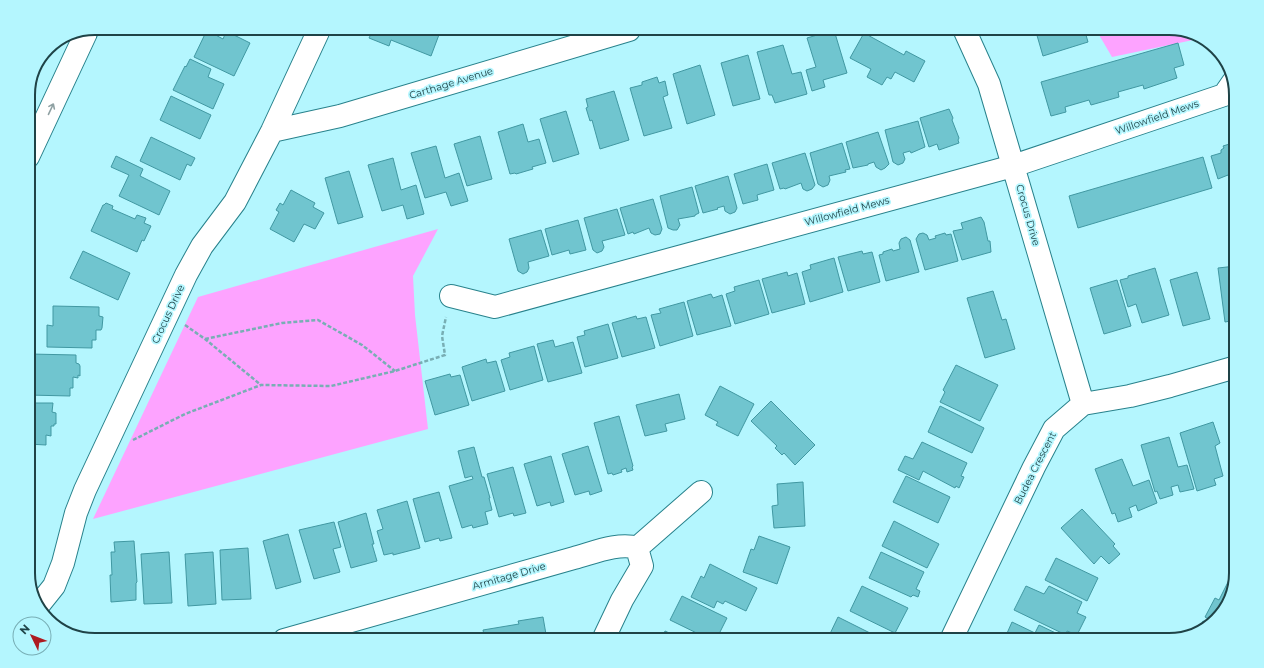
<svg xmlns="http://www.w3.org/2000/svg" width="1264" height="668" viewBox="0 0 1264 668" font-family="Montserrat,sans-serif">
<rect width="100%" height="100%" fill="#b4f6fe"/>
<path fill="#fda3ff" d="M1095,28H1169L1196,34L1193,40L1112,57Z
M438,229L413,276L415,315L428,429L93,519L198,297Z"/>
<path fill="#70c5cf" stroke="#4198a2" d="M1084,28L1088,42L1043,56L1036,32L1046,29Z
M834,30L847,73L823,80L825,87L812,91L806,70L816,67L807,38Z
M206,32H210L223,39L226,32H228L250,43L234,76L194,57Z
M372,32L440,31V32L431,56L391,40L389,46L369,38Z
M864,33L904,55L906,51L925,61L914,82L895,72L891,79L887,77L882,85L867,77L871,69L850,58Z
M1178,43L1184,65L1174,68L1177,78L1144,89L1143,85L1118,92L1119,97L1091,105L1089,100L1065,107L1066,112L1051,116L1041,82Z
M783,45L792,74L801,72L807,94L775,103L772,95H769L757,52Z
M748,55L760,99L733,106L721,63Z
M190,59L211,69L208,77L224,84L213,109L173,90L185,66L186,67Z
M700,65L715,115L687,124L673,74Z
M657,77L659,83L665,81L668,95L663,97L672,128L644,136L630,88L642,85V82Z
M614,91L629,140L600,149L592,120L590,121L586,108L588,107L586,99Z
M171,96L211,115L200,139L160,120Z
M949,109L953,118L952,120L959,138L958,140L959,143L939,150L937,144L929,147L920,118Z
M566,111L579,154L553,162L540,119Z
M918,121L925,147L911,153L910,151L903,153L905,159L903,163L898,165L893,162L885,130Z
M523,124L528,142L539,139L546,163L532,167L533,169L516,174L515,173L510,174L498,132Z
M878,132L889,164L885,168L881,170L876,167L874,162L868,164V165L853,168L846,142Z
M480,136L492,179L467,186L454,144Z
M151,137L195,158L191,166L187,164L180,180L140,161Z
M1236,142V182L1231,183L1228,175L1218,179L1211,156L1221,153V150L1224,148L1223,146Z
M842,143L850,169L845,170L846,172L829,176L830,180L828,185L823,187L818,184L810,153Z
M436,146L445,178L459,173L468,201L451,206L446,192L425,198L411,153Z
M805,153L815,185L812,189L807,191L803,189L801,183L785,189L784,188L780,189L772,163Z
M116,156L143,169L140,176L170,191L159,215L119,196L129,175L111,167Z
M1203,157L1212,188L1078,228L1069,196Z
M393,158L401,190L416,185L424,214L407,219L403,205L382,211L368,165Z
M767,164L774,190L757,195L758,200L743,204L734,174Z
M349,171L363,217L338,224L325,178Z
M728,176L737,208L735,212L730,214L725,211L724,206L717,208L718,209L703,213L695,186Z
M692,187L699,213L695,215V216L678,219L680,225L677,230H673L668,228L660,196Z
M291,190L315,203L313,207L324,213L315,229L304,224L294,242L270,229L279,212L276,210L280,203L283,205Z
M653,199L662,229L660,234L655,235L651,233L649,228L634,234L633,232L628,234L620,208Z
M106,203L113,206L112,209L135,219L137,215L146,218L144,223L151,226L144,241L142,240L137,252L91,231L103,205H104Z
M617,209L625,235L602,241L604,247L602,251L597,253L593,250L584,218Z
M981,217L984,222L988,241H990L991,252L962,260L953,231L963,229L961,223Z
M578,220L586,250L570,254L569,250L552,255L545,229Z
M541,230L549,256L528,262L529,268L527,272L523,274L518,271L509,239Z
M923,233L927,235L929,240L936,238L935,236L945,233L946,235L951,234L958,261L925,270L916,239L919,234Z
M906,237L910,240L919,272L886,281L879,255L883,254V252L892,249L893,251L900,249L899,243L901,239Z
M83,251L130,273L118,300L70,278Z
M862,251L863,254L872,252L880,282L848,291L838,257Z
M834,258L843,292L810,302L802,272L811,269L810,265Z
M1236,266V320L1225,322L1218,268Z
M1155,268L1169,315L1142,323L1136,304L1128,307L1120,280L1128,278V276Z
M787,272L788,276L797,273L805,304L772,313L762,279Z
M1197,272L1210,319L1183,326L1170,280Z
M759,280L769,314L735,324L726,294L735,291L734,287Z
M1117,280L1131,326L1104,334L1090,288Z
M993,291L1002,320L1006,319L1015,349L985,358L967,298Z
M711,294L713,298L722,295L731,326L697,335L687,301Z
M684,302L693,336L660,346L651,315L661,313L659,309Z
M53,306L99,307V316L103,317L102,328L101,330H96V340H92V348L47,347V325L53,326Z
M636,316L637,319L646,317L655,348L622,357L612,323Z
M608,324L618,358L585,367L577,337L585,335L584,331Z
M553,340L555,347L573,342L582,373L548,382L537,344Z
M534,346L543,380L510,390L501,360L510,357L509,353Z
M30,354L76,355V363L79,364L80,366V376L78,375V378L73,377V388H70V396L28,395Z
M486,359L487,363L496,361L505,391L472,401L462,367Z
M956,365L998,385L980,421L940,402L945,392L943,390Z
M450,374L451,377L460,375L469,405L435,415L425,381Z
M720,386L754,404L738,436L716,425L718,422L705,415Z
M679,394L685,419L665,424L667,431L645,436L636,405Z
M771,401L815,445L795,465L784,453L782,455L775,448L777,446L751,421Z
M28,403H53L52,412L56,413V424H54V426H51V436L46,435V445L28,444Z
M940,406L984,428L972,453L928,432Z
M619,416L633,466L632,467L633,470L627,472L626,468L621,470L622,472L613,475L612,473L608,474L594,423Z
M1231,420H1236V468H1231Z
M1213,422L1220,443L1215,446L1223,476L1214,479L1216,485L1197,491L1180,433Z
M1169,437L1178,467L1187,465L1194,489L1180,492L1178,485L1171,487L1173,495L1160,499L1157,491L1155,492L1141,445Z
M922,442L967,463L961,476L964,477L959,488L956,486L955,488L923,471L919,480L898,470L905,456L913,459Z
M588,446L602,491L590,495L589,491L575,495L562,454Z
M474,447L482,477H484L490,498H489L492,510L485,512L488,524L473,528L472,525L462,528L449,486L473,479L472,476L465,478L458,451Z
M28,452H30L29,460H33L34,462L33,472H32V474H28Z
M551,456L564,502L551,506L550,502L537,506L524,464Z
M1122,459L1133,486L1149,480L1157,503L1138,511L1136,505L1129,508L1132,517L1118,522L1115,513L1112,514L1095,469Z
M513,467L526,513L514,516L513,513L499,517L487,474Z
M906,476L950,497L938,523L893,502Z
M803,482L805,526L774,528L772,506L778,505L777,484Z
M439,492L452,538L440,541L439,538L425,542L413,499Z
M407,501L420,548L393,555V553L384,555L377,531L383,529L377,510Z
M1082,509L1115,544L1113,546L1120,554L1109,564L1101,556L1094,564L1061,528Z
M366,513L374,544H372L377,561L351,568L338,522Z
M894,521L939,544L927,568L882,546Z
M334,522L341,547L333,549L340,572L314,579L299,530Z
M288,534L301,582L276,589L263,541Z
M759,536L790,547L777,584L743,572L751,549L754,550Z
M134,541L137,582L136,583V600L111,602L110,575H112L111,552H115L114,542Z
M248,548L251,599L222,600L220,550Z
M169,552L172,603L144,604L141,554Z
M213,552L216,604L188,606L185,554Z
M881,552L924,572L916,589L920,591L918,597L913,595L911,597L869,578Z
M1056,558L1098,578L1087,601L1045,580Z
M710,564L757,588L746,611L725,601L723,604L717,601L714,608L691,597L701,576L704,578Z
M1230,578L1234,580L1229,603L1212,621L1205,617L1215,598L1219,600Z
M862,586L908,608L895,633L850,611Z
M1026,586L1044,594L1049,586L1082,602L1077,613L1086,617L1077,635L1067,631L1066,635L1014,610Z
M682,596L727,618L716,640H711L670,620Z
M543,617L547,640H485L483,630L519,624L518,621Z
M838,617L882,639L881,640H827Z
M1203,621L1209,624L1203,631L1197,633Z
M1012,622L1035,633L1039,625L1064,637L1063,640H1004Z
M665,631L684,640H661Z"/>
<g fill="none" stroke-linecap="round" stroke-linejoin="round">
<defs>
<path id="street" d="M964,29L989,84L1083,404
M272,131L340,116L629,30
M451,296L495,307L1013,166L1224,95L1233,82
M637,548L701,492
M38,606L54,586L63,563L76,513L85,490L186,275L202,246L235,202L272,131L318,32
M284,640L574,558C593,553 619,542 637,548L642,566L622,600L603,640
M951,640L1034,467L1054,429L1083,404L1130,396L1170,386L1236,367"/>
<path id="highway" d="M28,157L86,33"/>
</defs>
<use href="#street" stroke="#28828c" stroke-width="24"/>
<use href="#highway" stroke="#28828c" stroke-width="24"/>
<path stroke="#78aeb4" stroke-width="2.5" stroke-dasharray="4 2" stroke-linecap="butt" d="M185,325L205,339L261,385
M205,339L282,323L318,320L362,345L395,371
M133,440L185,414L261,385L331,386L395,371L445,355L442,336L446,317"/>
<use href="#street" stroke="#fff" stroke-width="22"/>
<use href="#highway" stroke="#fff" stroke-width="22"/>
</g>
<defs><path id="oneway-shaft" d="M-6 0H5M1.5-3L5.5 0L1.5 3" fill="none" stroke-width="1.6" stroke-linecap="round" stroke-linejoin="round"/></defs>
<use stroke="#8fa1a3" href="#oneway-shaft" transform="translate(51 109) rotate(-65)"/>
<g text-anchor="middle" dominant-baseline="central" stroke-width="3.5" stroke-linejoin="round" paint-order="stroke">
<g font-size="10" fill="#1f4347" stroke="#b4f6fe">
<text transform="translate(451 83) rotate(-17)">Carthage Avenue</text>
<text transform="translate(1157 117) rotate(-19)">Willowfield Mews</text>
<text transform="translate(847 211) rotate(-15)">Willowfield Mews</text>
<text transform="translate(1028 215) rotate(74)">Crocus Drive</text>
<text transform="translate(168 314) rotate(-65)">Crocus Drive</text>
<text transform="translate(1035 468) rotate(-63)">Budea Crescent</text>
<text transform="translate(509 576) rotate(-16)">Armitage Drive</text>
</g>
</g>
<path d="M0 0H1264V668H0ZM95 35H1169A60 60 0 0 1 1229 95V573A60 60 0 0 1 1169 633H95A60 60 0 0 1 35 573V95A60 60 0 0 1 95 35Z" fill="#b4f6fe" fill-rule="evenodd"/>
<path fill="none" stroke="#1f4347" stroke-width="2" d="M95 35H1169A60 60 0 0 1 1229 95V573A60 60 0 0 1 1169 633H95A60 60 0 0 1 35 573V95A60 60 0 0 1 95 35Z"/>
<g transform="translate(32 636) rotate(313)"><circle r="19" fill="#b4f6fe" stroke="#78aeb5"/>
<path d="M0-3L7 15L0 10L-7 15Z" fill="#ad1a20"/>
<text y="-6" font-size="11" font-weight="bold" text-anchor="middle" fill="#1f4347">N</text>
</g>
</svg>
